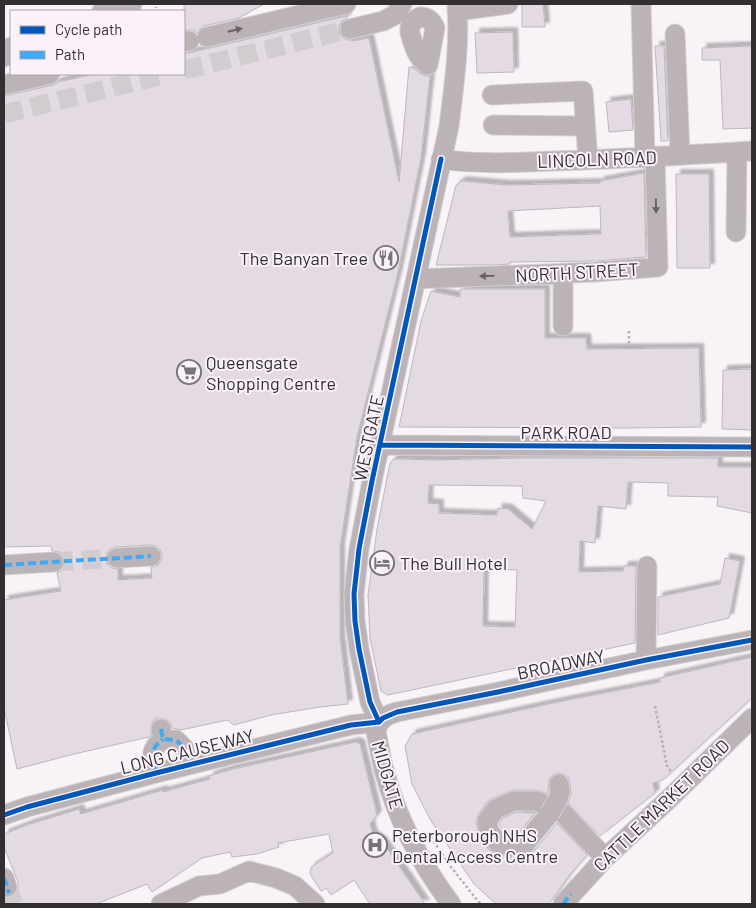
<svg xmlns="http://www.w3.org/2000/svg" width="756" height="908" viewBox="0 0 756 908" font-family="Barlow,sans-serif">
<defs>
<filter id="shadow"><feDropShadow dx="4.5" dy="-4.5" stdDeviation="1" flood-color="#0004"/></filter>
</defs>
<rect width="100%" height="100%" fill="#f9f3f8"/>
<path fill="#e3dae4" stroke="#bcb8bc" fill-rule="evenodd" filter="url(#shadow)" d="M184,4H264L239,18L204,26L200,29L197,33L192,30L184,31Z
M522,4H543L545,27H522Z
M346,16L347,18L342,21L339,26V32L342,37L347,40H353V41L369,38L399,182L409,67L414,68L421,74L426,76H430L421,158L398,272L357,437L340,548V637L348,704L320,707L271,715L234,725L227,720L181,730L172,728L170,722L165,719L158,718L154,720L151,725V735L149,737L74,754L17,769L4,708V600L61,591L57,573L61,571L64,567L65,562L63,555L59,552L52,551L51,546L4,547V96L53,85L58,82L94,74H184V54ZM150,545L156,546L160,549L162,556L161,561L158,565L151,567L152,578L118,580V569L112,568L107,564L106,559L107,553L110,549L116,547Z
M513,32L514,72L477,73L475,33Z
M655,46H664L668,141H661Z
M752,46V128L723,129L720,60H702V48Z
M631,99L633,130L609,132L606,102Z
M644,173L646,257L597,261L510,262V264L494,265H436L456,185L462,181L507,185L600,183V181ZM600,206L601,234L510,237L508,211Z
M676,174H709L710,268H677Z
M460,289H545V338H586L587,349L699,348L701,427L630,428L399,427L421,321L431,291L460,297Z
M752,369V430L722,429L723,370Z
M521,458H718V467H752V513L717,506L718,497L668,496V483L628,482L626,509L598,506L595,543L580,541L579,572L623,571L624,566H636L635,643L388,695L381,691L370,638L368,595L377,529L390,463L394,459L437,460ZM429,485L522,486L523,498L546,501L532,529L508,509L498,508L497,515L439,513V504L428,503ZM484,569L517,570L515,627L483,626Z
M725,558L740,561L729,618L658,635V597L720,584Z
M752,657V698L663,780L653,783L655,793L600,836L568,803L571,795L570,783L568,777L563,774L558,773L553,775L549,779L548,794L536,790H513L491,799L487,802L478,815L476,823L480,838L489,850L494,853L511,858L526,856L533,852L557,823L587,855L571,873L549,904H496L474,884L431,821L412,784L405,746L412,734L553,703L660,682V678Z
M356,742L360,744L377,815L370,824L373,835L382,841L425,904H370L354,880L331,895L326,888L321,891L310,874L311,867L333,853L329,834L278,843L279,847L257,854L232,857L230,852L202,858L152,892L147,884L96,904H4V898L11,897L16,894L18,889V882L4,847V834L30,824L79,809L81,814L163,790V792L210,779L209,776L233,769Z
M516,812L535,813L518,834L511,835L505,833L500,826L499,824L503,818Z"/>
<g fill="none" stroke-linecap="round" stroke-linejoin="round">
<path stroke="#d1ccd0" stroke-width="19" stroke-dasharray="19 9" stroke-linecap="butt" d="M184,70L350,29
M4,114L167,74
M54,562L117,558
M7,887L14,904"/>
<defs>
<path id="minor" d="M641,4L645,158
M102,11L132,4
M457,11L508,4
M420,17C427,17 432,20 435,28L428,65C416,57 414,46 410,33C409,25 413,20 420,17Z
M350,29L383,21L395,15L402,4
M675,34L680,155
M207,37L346,4
M184,42L189,41
M4,57L11,47
M4,85L50,74
M492,95L583,91L588,160
M493,125L585,126
M441,159C479,165 518,162 555,161C621,159 687,155 752,151
M736,232L737,152
M563,273V326
M416,279L595,272L658,267L655,157
M380,445L752,447
M117,558L151,556
M4,565L54,562
M646,660L647,566
M379,722L370,702L359,649L355,621L354,594L359,549L372,481L449,126C454,85 460,45 457,4
M161,729L163,739L176,740L184,748L188,765
M156,773C152,756 149,750 163,739
M558,799L560,792L559,784
M550,813L524,845L510,847L498,843L489,831L487,821L496,809L513,801H536L563,813L605,858
M4,815L27,807L156,773L351,725L379,722
M4,878L7,887
M161,904L199,886L220,884L249,871L276,878L295,886L315,904
M451,904C421,864 397,819 384,770C381,758 379,745 376,732C378,720 386,715 397,712L498,692L646,660L752,640
M563,904L605,858L670,798L752,718"/>
</defs>
<use href="#minor" stroke="#d4d0d4" stroke-width="21"/>
<path stroke="#b5afb1" stroke-width="2.5" stroke-dasharray="2.5 2.5" stroke-linecap="butt" d="M156,7V8
M629,331V349
M655,706L667,766L672,773
M428,833L451,867L477,900L481,904"/>
<use href="#minor" stroke="#bcb3b6" stroke-width="19"/>
<defs>
<path id="minor-bridge" d="M550,813L558,799"/>
</defs>
<use href="#minor-bridge" stroke="#d4d0d4" stroke-width="21" stroke-linecap="butt"/>
<use href="#minor-bridge" stroke="#bcb3b6" stroke-width="19"/>
<path stroke="#3fa9f5" stroke-width="4" stroke-dasharray="8 4" stroke-linecap="butt" d="M4,565L151,556
M161,729L163,739L176,740L184,748L188,765
M156,773C152,756 149,750 163,739
M4,878L9,893
M563,904L571,894"/>
<defs>
<path id="cycleway" d="M380,445L752,447
M379,722L370,702L359,649L355,621L354,594L359,549L372,481L441,159
M379,722L383,718L397,712L498,692L646,660L752,640
M4,815L27,807L156,773L351,725L379,722"/>
</defs>
<use href="#cycleway" stroke="#fbf1fa" stroke-width="8"/>
<use href="#cycleway" stroke="#0057b8" stroke-width="5"/>
</g>
<defs><path id="oneway-solid" d="M-6-.8H1V-3.2L6.5 0L1 3.2V.8H-6Z" transform="scale(1.25)"/></defs>
<g fill="#696367">
<use href="#oneway-solid" transform="translate(235 30) rotate(-13)"/>
<use href="#oneway-solid" transform="translate(656 206) rotate(89)"/>
<use href="#oneway-solid" transform="translate(487 276) rotate(178)"/>
</g>
<defs>
<symbol id="restaurant-ring" viewBox="-11 -11 22 22"><circle r="9.5" fill="#fbf1fa" stroke="#787377" stroke-width="1.5"/><path d="M-5-6h1v4h1v-4h1v4h1v-4h1v5L-1.5 .5V6h-2V.5L-5-1ZM5-6V6H3V1.5H1.5Q1.5-4 5-6Z" fill="#787377"/></symbol>
<symbol id="supermarket-ring" viewBox="-11 -11 22 22"><circle r="9.5" fill="#fbf1fa" stroke="#787377" stroke-width="1.5"/><path d="M-6-5.5h2.5l.6 2H6L4.5 2H-2.5L-4.4-4H-6ZM-1.5 3.2a1.3 1.3 0 1 0 .1 0ZM3 3.2a1.3 1.3 0 1 0 .1 0Z" fill="#787377"/></symbol>
<symbol id="hotel-ring" viewBox="-11 -11 22 22"><circle r="9.5" fill="#fbf1fa" stroke="#787377" stroke-width="1.5"/><path d="M-6-4.5h1.5V1H6V5H4.5V3h-9V5H-6ZM-4 0a1.8 1.8 0 1 1 3.6 0ZM.5 0V-2.5h3Q6-2.5 6 0Z" fill="#787377"/></symbol>
<symbol id="hospital-ring" viewBox="-11 -11 22 22"><circle r="9.5" fill="#fbf1fa" stroke="#787377" stroke-width="1.5"/><path d="M-5-5h3v3.5h4V-5h3V5h-3V1.5h-4V5h-3Z" fill="#787377"/></symbol>
</defs>
<g fill-rule="evenodd">
<use href="#restaurant-ring" x="372" y="244" width="28" height="28"/>
<use href="#supermarket-ring" x="175" y="358" width="28" height="28"/>
<use href="#hotel-ring" x="368" y="549" width="28" height="28"/>
<use href="#hospital-ring" x="361" y="831" width="28" height="28"/>
</g>
<g text-anchor="middle" dominant-baseline="central" stroke-width="4" stroke-linejoin="round" paint-order="stroke">
<g font-size="18" fill="#322e32" stroke="#fbf1fa">
<text transform="translate(597 159) rotate(-2)">LINCOLN ROAD</text>
<text transform="translate(577 272) rotate(-3)">NORTH STREET</text>
<text x="566" y="432">PARK ROAD</text>
<text transform="translate(368 438) rotate(-78)">WESTGATE</text>
<text transform="translate(561 664) rotate(-12)">BROADWAY</text>
<text transform="translate(187 751) rotate(-14)">LONG CAUSEWAY</text>
<text transform="translate(388 775) rotate(74)">MIDGATE</text>
<text transform="translate(661 805) rotate(-44)">CATTLE MARKET ROAD</text>
</g>
<g font-size="18" fill="#322e32" stroke="#fbf1fa" text-anchor="start">
<text x="368" y="258" text-anchor="end">The Banyan Tree</text>
<text x="206" y="362">Queensgate<tspan x="206" dy="21">Shopping Centre</tspan></text>
<text x="400" y="563">The Bull Hotel</text>
<text x="392" y="835">Peterborough NHS<tspan x="392" dy="21">Dental Access Centre</tspan></text>
</g>
</g>
<rect width="756" height="908" fill="none" stroke="#322e32" stroke-width="10"/>
<rect x="10" y="10" width="175" height="65" fill="#fbf1fa" stroke="#aba3aa"/>
<rect x="20" y="26" width="25" height="8" fill="#0057b8" stroke="#aba3aa"/>
<text x="55" y="35" font-size="15" fill="#322e32">Cycle path</text>
<rect x="20" y="51" width="25" height="8" fill="#3fa9f5" stroke="#aba3aa"/>
<text x="55" y="60" font-size="15" fill="#322e32">Path</text>
</svg>
